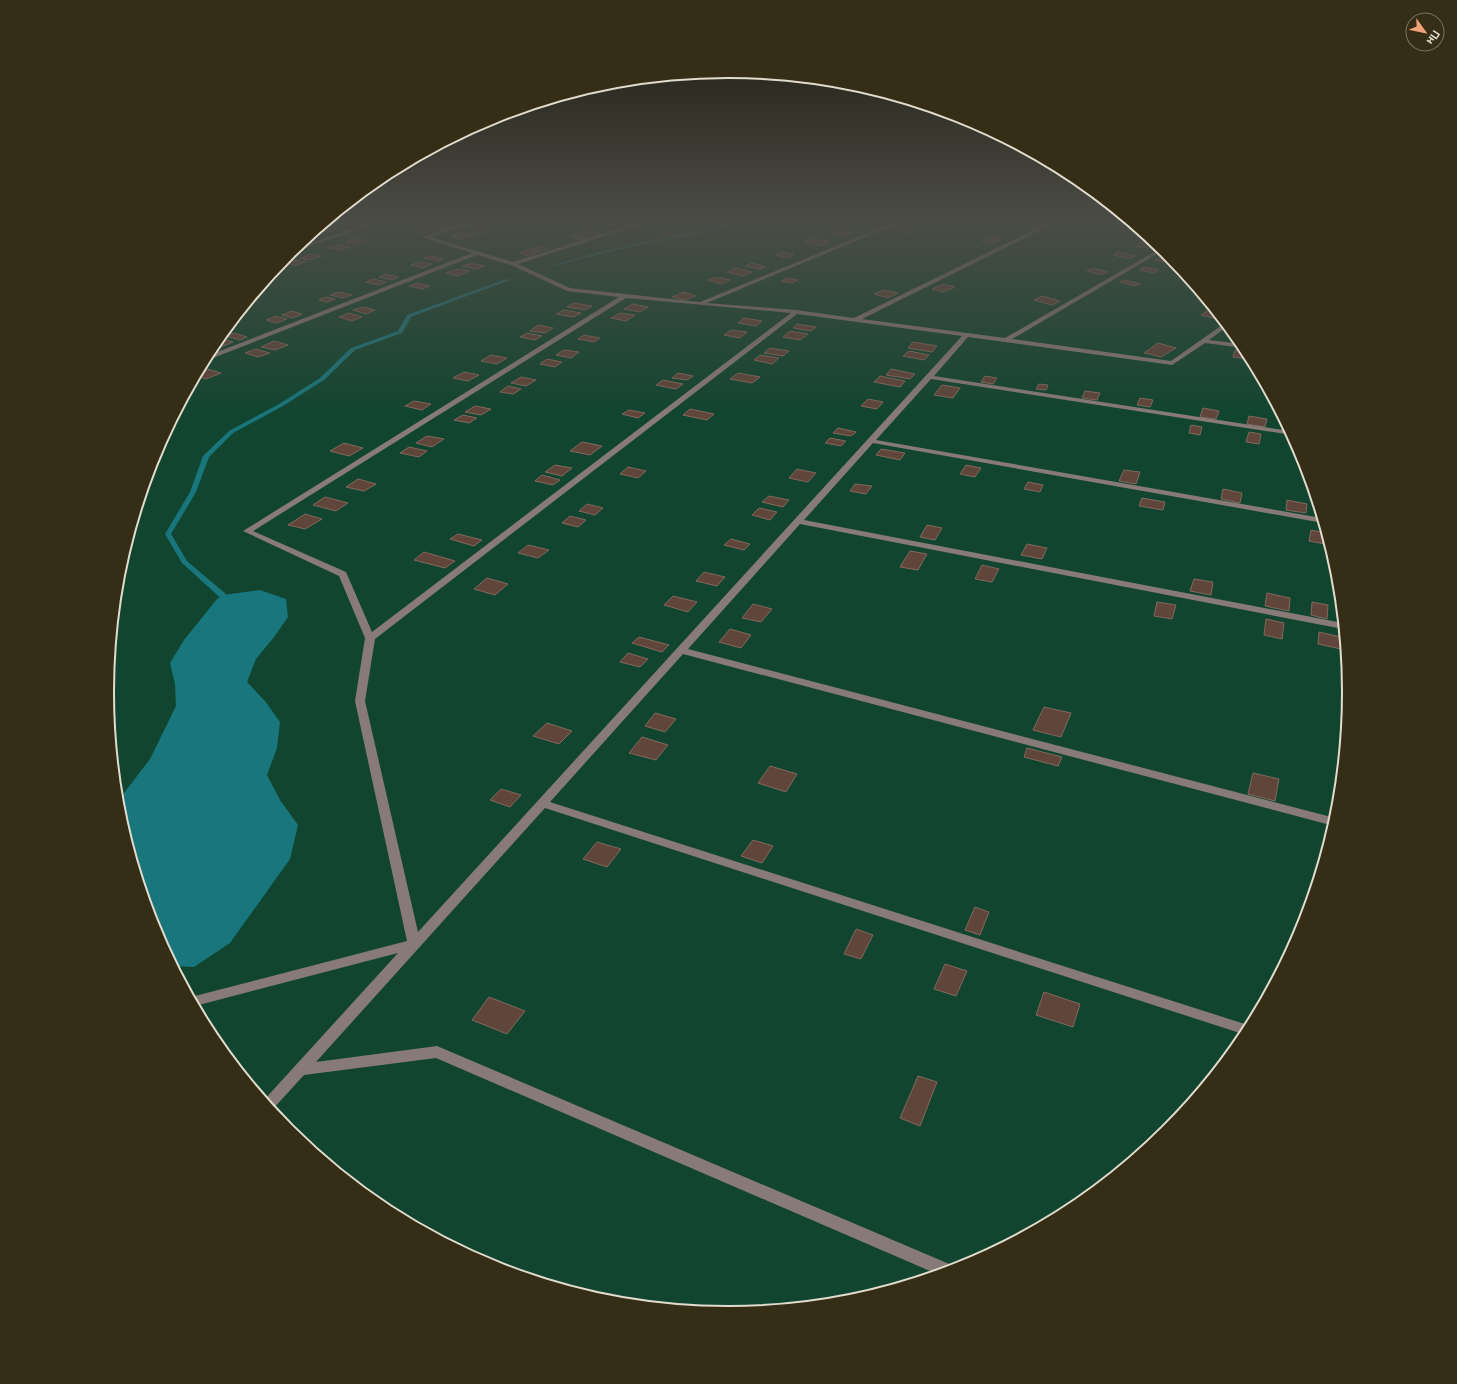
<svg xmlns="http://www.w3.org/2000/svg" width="1457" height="1384" viewBox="0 0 1457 1384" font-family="Raleway,sans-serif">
<rect width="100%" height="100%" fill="#352d15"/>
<path fill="#11452f" d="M328,221H1129L1168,253L1245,347L1302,455L1338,571L1349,692L1338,813L1302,930L1245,1037L1167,1131L1073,1208L966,1266L849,1301L728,1313L607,1301L491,1266L383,1208L289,1131L212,1037L155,929L119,813L108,692L119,571L155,454L212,347L290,253Z"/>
<path fill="#19767c" d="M260,590L286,599L288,617L274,637L256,659L247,682L265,701L280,722L277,748L267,775L280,800L298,825L290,859L230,943L194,967L174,966L155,929L119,813L118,801L150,759L176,706L175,684L170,663L184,640L217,599L223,595Z"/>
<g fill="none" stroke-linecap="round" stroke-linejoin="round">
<path fill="#19767c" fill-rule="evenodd" d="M733,221H741L713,230L611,251L555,266L553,265L611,249L712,228Z
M506,279L510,280L411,317L402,333L355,350L324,380L283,406L233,433L209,457L196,492L171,534L187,561L233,600L234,602L233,604H227L182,563L165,534L190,492L203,456L229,431L279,404L320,378L351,348L398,331L407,315Z"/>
</g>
<path fill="#5f453a" stroke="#84685d" d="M435,224L446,226L440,229L429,226Z
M901,227L913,230L907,233L894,230Z
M331,228L338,229L329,232L322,231Z
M425,228L433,230L424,233L416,231Z
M479,228L489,231L481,233L472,230Z
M839,230L852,233L844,236L831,233Z
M591,231L599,233L592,236L583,233Z
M466,232L475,235L462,239L452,236Z
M577,235L587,238L581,240L571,237Z
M992,237L1002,239L992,243L982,241Z
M356,238L366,240L354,244L345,242Z
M814,238L830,242L820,246L805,242Z
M1141,242L1154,245L1148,248L1135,246Z
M338,245L350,247L341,250L329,248Z
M539,246L548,249L541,251L533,249Z
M530,249L539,252L528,256L519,253Z
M783,252L794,255L787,258L776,255Z
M1118,252L1135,256L1129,259L1113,255Z
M311,254L321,256L310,260L300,258Z
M431,256L444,259L438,261L424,258Z
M1162,257L1172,259L1174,260L1169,263L1155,260Z
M295,260L306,262L296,265L285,263Z
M420,262L432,264L423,268L411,265Z
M472,263L485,266L476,269L462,266Z
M752,263L766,267L759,269L745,266Z
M1145,267L1159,270L1154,273L1140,270Z
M736,268L752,272L743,276L727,272Z
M1093,268L1108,272L1102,275L1087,271Z
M458,269L469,271L458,276L446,273Z
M386,274L399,277L392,280L379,277Z
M717,277L730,280L721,284L708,280Z
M788,278L798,280L791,283L781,281Z
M373,279L386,282L378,285L366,282Z
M1124,280L1140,284L1136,286L1120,282Z
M417,283L430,286L422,289L409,286Z
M943,284L955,287L944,292L932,289Z
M883,290L898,293L888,298L874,294Z
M339,292L352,295L343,298L330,295Z
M684,292L696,296L685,300L672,297Z
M1042,296L1060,301L1052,305L1034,300Z
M326,297L335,299L327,302L319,300Z
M574,303L592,306L585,310L567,307Z
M633,304L648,307L640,312L624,309Z
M363,307L375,310L366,314L353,310Z
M564,310L581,313L573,317L556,314Z
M1209,310L1215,311L1220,316L1217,319L1201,315Z
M292,311L302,314L293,318L282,315Z
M349,313L362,317L352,321L339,317Z
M620,313L635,315L626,321L611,318Z
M276,316L287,319L277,323L266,320Z
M744,318L762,321L756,326L738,323Z
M797,324L816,327L811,331L793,328Z
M538,325L553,328L545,333L530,331Z
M731,330L747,332L740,338L724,335Z
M790,331L808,334L800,340L783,337Z
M234,333L247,337L240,340L226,336Z
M527,333L542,336L535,340L520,337Z
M584,335L600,338L594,342L578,339Z
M220,338L233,342L218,348L213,346Z
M274,341L288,345L275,350L261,347Z
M913,342L937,346L932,352L908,348Z
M1158,343L1176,348L1161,357L1144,353Z
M770,348L789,351L783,356L764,353Z
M256,349L270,353L258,357L245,353Z
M564,350L579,352L571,358L556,355Z
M1235,350L1248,352L1247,359L1233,357Z
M909,351L929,355L924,360L903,356Z
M491,355L507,358L497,364L481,361Z
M760,355L779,358L772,364L754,360Z
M547,359L562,362L555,367L540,364Z
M207,369L221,373L206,379L197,376L199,372Z
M891,369L915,374L910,379L886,375Z
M464,372L479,375L468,381L453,378Z
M678,373L693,376L687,380L672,378Z
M738,373L760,377L752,383L730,379Z
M880,376L905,381L900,387L874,382Z
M985,376L997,378L993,384L981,382Z
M521,377L536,380L526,386L511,383Z
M663,380L683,384L676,389L656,385Z
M1039,384L1048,385L1046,390L1036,389Z
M942,385L960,388L953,398L934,395Z
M508,386L521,389L513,394L500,392Z
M1085,391L1100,393L1097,400L1082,398Z
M1140,398L1153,400L1150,407L1137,405Z
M868,399L883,402L877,409L861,406Z
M414,401L431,404L422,410L405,406Z
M475,406L491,409L481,415L465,412Z
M1203,408L1219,411L1216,419L1200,417Z
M690,409L714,414L707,420L683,415Z
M629,410L645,413L638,418L622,414Z
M463,415L477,418L469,423L454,420Z
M1249,416L1267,419L1265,427L1247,424Z
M1191,425L1202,427L1200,435L1189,433Z
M838,428L856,432L851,436L833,433Z
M1249,432L1261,434L1259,444L1246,442Z
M427,436L444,439L432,447L416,443Z
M830,438L846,441L841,446L825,443Z
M582,442L602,446L590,455L570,451Z
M344,443L363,448L349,456L330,451Z
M409,447L427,451L419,457L400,453Z
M881,449L905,453L900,460L876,455Z
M555,465L572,468L562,476L545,472Z
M966,465L981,468L975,477L960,474Z
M628,467L646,471L638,478L620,474Z
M797,469L816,473L808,482L789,478Z
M1124,470L1140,472L1136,484L1119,481Z
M542,475L560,480L553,485L535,481Z
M358,479L376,484L364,491L346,487Z
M1028,482L1043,485L1040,492L1024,489Z
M855,484L872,486L866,494L850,491Z
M1223,489L1242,493L1240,503L1221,499Z
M769,496L789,500L783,507L762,502Z
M325,497L348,503L336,511L313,505Z
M1142,498L1165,502L1163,510L1139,506Z
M1287,500L1307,504L1306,513L1286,510Z
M587,504L603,508L595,515L579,511Z
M759,508L777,512L770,520L752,515Z
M305,514L322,519L305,529L288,525Z
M570,516L586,520L578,527L562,523Z
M927,525L942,528L935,540L920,537Z
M1311,530L1326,533L1330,545L1309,541Z
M458,534L482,540L474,546L450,539Z
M731,539L750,544L744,550L724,545Z
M1027,544L1047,548L1042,559L1021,555Z
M528,545L549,550L538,558L518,553Z
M910,551L927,554L918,570L900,567Z
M424,552L455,561L445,568L414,560Z
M982,565L999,569L992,582L975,579Z
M704,572L725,577L717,586L696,581Z
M487,578L508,584L495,595L474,589Z
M1194,579L1213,582L1211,595L1190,591Z
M1267,593L1290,598L1289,611L1265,606Z
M673,596L697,602L688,612L664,605Z
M1157,602L1176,605L1172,619L1154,616Z
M1312,602L1328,605L1327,619L1311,615Z
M753,604L772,609L761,622L742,618Z
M1266,619L1284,623L1282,639L1264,635Z
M730,629L751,635L741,648L719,642Z
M1319,632L1341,637V649L1318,644Z
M639,637L669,645L662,652L632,643Z
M628,653L648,659L640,667L620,662Z
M1044,707L1071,713L1061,737L1033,730Z
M655,713L676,719L665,732L645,726Z
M547,723L572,731L559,744L533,736Z
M642,737L668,745L656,760L629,753Z
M1027,748L1062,757L1058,766L1024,757Z
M770,766L797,774L786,792L758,783Z
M1253,773L1279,779L1275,801L1248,794Z
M501,789L521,795L510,807L490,800Z
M753,840L773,846L762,863L741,856Z
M597,842L621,849L607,867L583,859Z
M975,907L989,912L980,935L965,930Z
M856,929L873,935L861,959L844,954Z
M945,964L967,971L956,996L934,989Z
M1044,992L1080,1004L1073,1027L1036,1015Z
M489,997L525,1011L507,1034L472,1020Z
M918,1076L937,1082L920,1126L900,1118Z"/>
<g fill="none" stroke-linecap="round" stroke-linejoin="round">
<path fill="#887a77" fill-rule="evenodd" d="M375,221H383L289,253L294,249Z
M472,221H481L430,237L513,262L643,221H651L518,264L570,288L700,302L897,221H904L707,303L796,310L854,318L1052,221H1059L862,319L1005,338L1161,248L1164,250L1012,339L1171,361L1225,323L1228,326L1209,340L1242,344L1245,348L1205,343L1172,365L968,337L934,376L1290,431L1292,435L931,379L876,440L1322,518L1323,523L873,443L804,520L1343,623V629L800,524L688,649L1335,818L1334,826L683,654L550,802L1251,1026L1246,1035L545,808L316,1062L437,1046L954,1266L955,1269L937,1274L436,1058L304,1075L272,1110L264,1100L398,953L195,1006L191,997L407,941L355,701L365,638L339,576L243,531L619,297L567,291L511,265L477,255L205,361L207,356L472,253L422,237ZM626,298L791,313L372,632L346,572L253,531ZM797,314L962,336L418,932L365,701L375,639Z"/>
</g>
<linearGradient id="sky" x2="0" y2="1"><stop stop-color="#1d190c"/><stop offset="0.53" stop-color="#4b4c46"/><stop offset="1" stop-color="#4b4c46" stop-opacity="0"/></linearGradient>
<rect width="1457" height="415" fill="url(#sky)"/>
<path d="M0 0H1457V1384H0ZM114 692a614 614 0 1 1 1228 0a614 614 0 1 1-1228 0Z" fill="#352d15" fill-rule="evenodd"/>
<path fill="none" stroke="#e1dccd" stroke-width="2" d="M114 692a614 614 0 1 1 1228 0a614 614 0 1 1-1228 0Z"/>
<g transform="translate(1425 32) rotate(123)"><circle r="19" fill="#352d15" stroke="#7a735f"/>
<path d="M0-3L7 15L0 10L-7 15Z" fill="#f0a27a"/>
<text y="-6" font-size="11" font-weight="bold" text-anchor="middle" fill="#e1dccd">Пн</text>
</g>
</svg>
